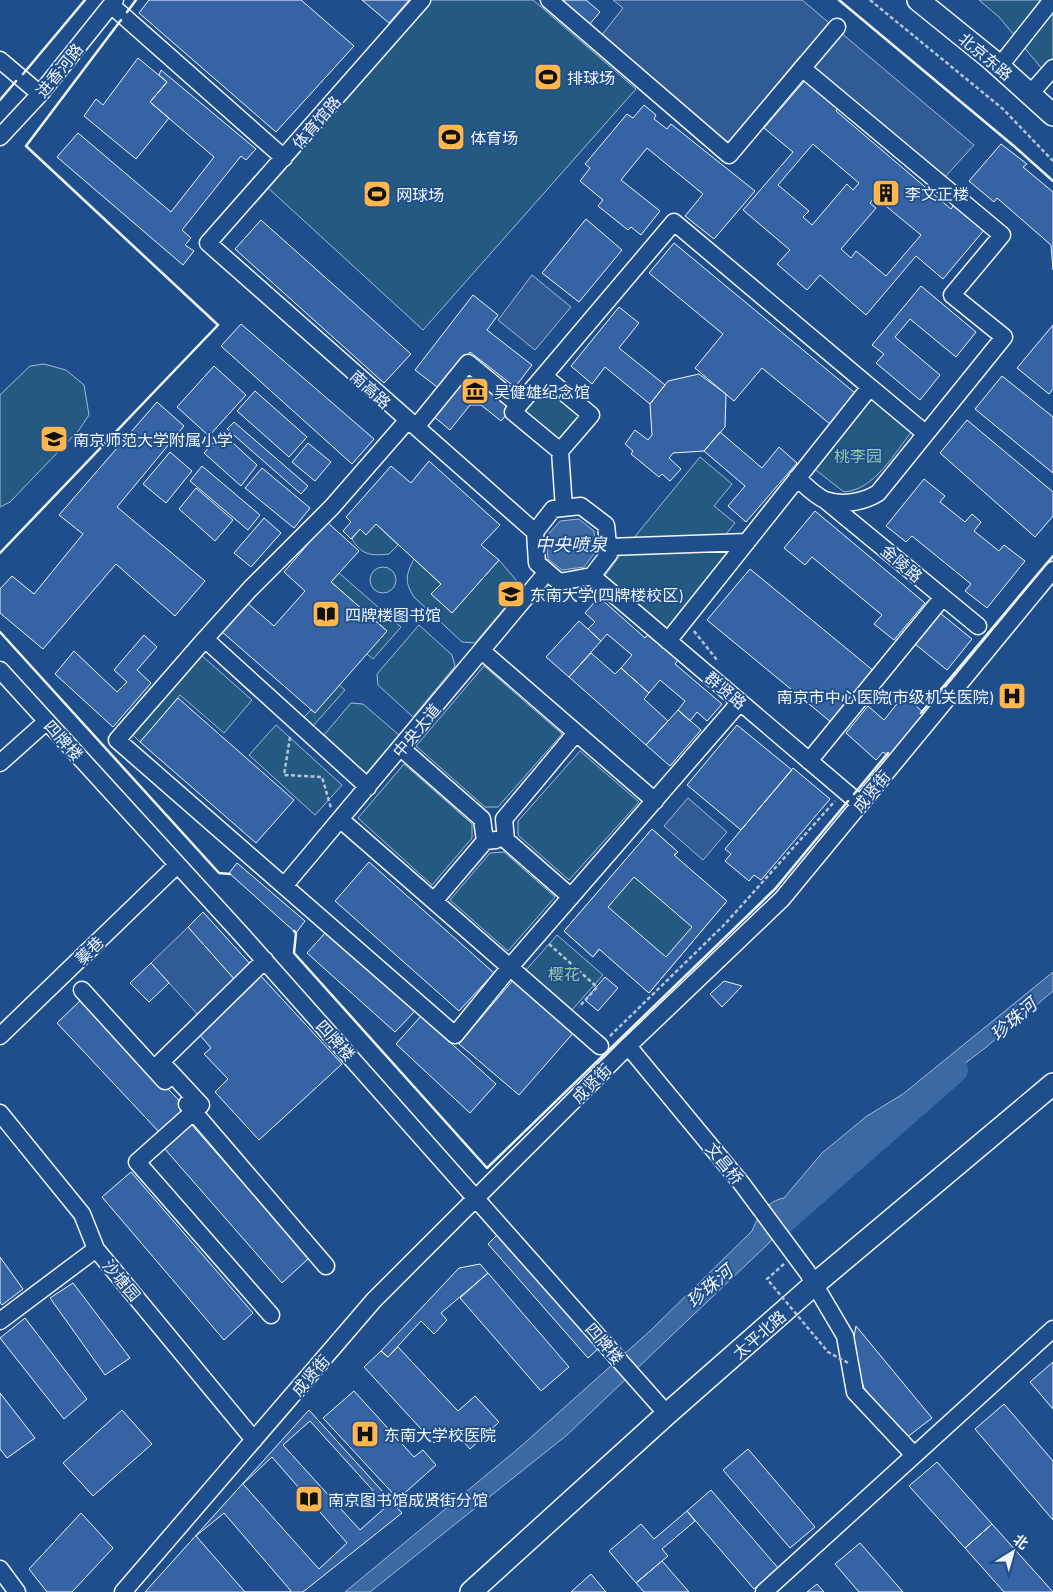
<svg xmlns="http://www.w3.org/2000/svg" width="1053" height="1592" viewBox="0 0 1053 1592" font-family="Barlow,'Noto Sans SC',sans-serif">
<rect width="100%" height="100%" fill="#1f4e8c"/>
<path fill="#245a82" stroke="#a8bbd7" d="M428,0H533L636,89L423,330L266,186Z
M979,0H1053V82L999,17Z
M44,364L66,370L84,385L89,415L79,430L10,502L0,507V395L30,366Z
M544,376L591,415L560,451L513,412Z
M871,396L913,430C895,452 875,490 844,492L812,467Z
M700,457L732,484L714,506L735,523L723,538L633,539Z
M376,524L398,545L389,554C370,556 362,555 352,539L360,529L366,534Z
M733,551L667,631L604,577L621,554Z
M414,559L441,584L432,594L452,613L499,560L522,587L475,643L462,642L414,597C404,582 406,574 414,559Z
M370 580a13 13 0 1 1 26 0a13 13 0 1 1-26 0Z
M339,573L401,627L373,659L366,653L386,630L331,582Z
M419,625L452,655L455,666L413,717L378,685L377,674Z
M201,655L252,700L224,733L180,695L140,742L132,734Z
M484,666L562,734L498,807H485L416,746Z
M339,685L345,690L312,727L303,718L311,710L315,712Z
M351,703L363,704L399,735L366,774L324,735Z
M276,725L342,785L315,815L249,755Z
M580,751L639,802L569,880L518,835V821Z
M404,764L472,824V838L432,885L358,818Z
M652,829L678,852L674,856L727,901L649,993L600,949L593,957L564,931Z
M504,852L555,897L508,951L450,900L490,853Z
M557,935L603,975L571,1011L526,970Z"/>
<path fill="#305b95" stroke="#a8bbd7" d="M613,0H802L974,145L944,178L800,56L728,143L601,36L623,8Z
M532,275L571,307L535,350L498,320Z
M688,798L727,832L703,860L664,826Z
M188,927L236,981L199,1016L151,963Z"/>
<path fill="#3b69a3" stroke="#a8bbd7" d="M579,519L594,531L596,551L584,567L562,570L548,559L546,537L560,521Z
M1053,972V991L985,1048L882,1127L823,1180L769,1243L567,1435L370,1592H345L519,1448L650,1331L752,1231C758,1216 767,1201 784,1198L822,1153L867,1116L903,1094Z"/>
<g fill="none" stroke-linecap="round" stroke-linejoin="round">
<path stroke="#3b69a3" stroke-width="26" d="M776,1227L955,1070"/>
</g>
<path fill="#3563a3" stroke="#f2f6ff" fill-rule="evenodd" d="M149,0H301L354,46L276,132L139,13Z
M362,0H409L389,23Z
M559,0H586L600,12L589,25Z
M138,58L167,82L150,102L169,118L136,159L84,116L96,99L103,105Z
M161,70L256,149L246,160L241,156L182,230L191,238L185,245L194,251L183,265L57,157L78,133L171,212L214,157L150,102L167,82L159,75Z
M807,78L840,105L836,111L951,209L955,203L985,229L943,279L916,256L866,315L820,275L807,290L777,264L790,250L743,210L793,152L764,128ZM813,144L859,183L853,190L847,184L812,225L803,217L809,211L778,185ZM875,197L921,235L886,276L856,251L851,258L841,249L876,208L870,203Z
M644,105L656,115L654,119L667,129L671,124L755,191L714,239L685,216L703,194L647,148L621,180L660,211L641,235L631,227L628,230L598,206L603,200L580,181L590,168L585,164L627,114L633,118Z
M1001,144L1027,164L1023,167L1053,192V270L1051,245L997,198L994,202L969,181Z
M586,219L622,250L579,302L542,273Z
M261,220L411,354L384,383L235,249Z
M674,243L855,393L830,424L762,368L734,401L695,368L723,334L649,273Z
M921,286L976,332L956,357L910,319L895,337L940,375L920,400L876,363L884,354L872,345Z
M473,295L498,315L487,330L532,365L515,387L470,352L441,390L415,370Z
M619,307L639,323L619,348L665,385L650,404L605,367L592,384L571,366Z
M241,324L374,439L352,464L221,346Z
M1053,325V389L1049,394L1017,368Z
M214,366L246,395L209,436L177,407Z
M699,374L726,394L725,427L704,451L673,453L669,458L681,469L670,481L662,474L659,477L631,454L633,451L625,444L635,430L648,440L652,435L650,404L668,381Z
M476,375L513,407L501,421L481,405H470L450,430L433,416L467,378Z
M1002,376L1053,417V473L975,409Z
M255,391L307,437L289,457L237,411Z
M157,402L184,426L117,507L205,581L175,616L116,564L43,649L0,613V589L12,576L34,594L83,534L59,515Z
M967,420L1053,492V516L1035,537L940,453Z
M234,422L308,486L301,494L227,429Z
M720,432L762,468L779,447L797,463L746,522L728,506L745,486L704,451Z
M222,433L257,465L241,486L204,453Z
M308,443L331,462L315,481L292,462Z
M170,452L192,471L166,503L143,484Z
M429,461L500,525L481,545L499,560L452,613L431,594L441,584L376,524L366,535L360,529L351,539L343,531L351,522L346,517L391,466L411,483Z
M202,466L260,515L248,530L190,481Z
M262,468L310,508L294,528L245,488Z
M924,479L945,496L940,502L965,522L972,514L981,522L974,531L999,551L1004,545L1025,561L987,608L965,591L971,584L912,536L906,542L886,526Z
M196,488L233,520L215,541L179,509Z
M815,511L925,603L894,640L874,624L882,615L812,557L805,565L784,548Z
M264,518L281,533L251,567L234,553Z
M327,522L359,551L331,582L387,631L315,713L221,631L246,602L274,626L305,591L284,572Z
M750,569L875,672L832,723L707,620Z
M599,597L645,638L648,634L678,660L675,664L722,704L707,721L697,712L690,721L678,710L685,701L660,680L649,693L621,668L632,655L607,634L601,641L588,629L595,622L585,613Z
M940,613L972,639L947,670L915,644Z
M579,621L601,641L569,677L546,657Z
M144,635L157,647L137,670L151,683L113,727L55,674L74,651L117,692L127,682L114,670Z
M591,653L615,674L621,668L649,693L644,699L668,721L646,745L569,677Z
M904,695L925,714L890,757L883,752L876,760L846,733L868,706L884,720Z
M178,698L294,800L256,843L140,742Z
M678,710L701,730L670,766L646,745Z
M737,725L792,770L741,830L687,785Z
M793,768L830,799L761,880L754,875L749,881L725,861L731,854L725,849Z
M652,829L678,852L674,855L727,901L649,993L599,949L593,957L564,931ZM634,877L692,927L666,957L608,907Z
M369,862L494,973L459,1011L335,901Z
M237,863L305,921L296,933L229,873Z
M203,912L252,966L236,981L188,927Z
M326,932L416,1010L395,1032L307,953Z
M151,963L169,983L149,1002L130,983Z
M260,975L342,1064L259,1140L215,1092L228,1079L204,1054L211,1048L199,1034Z
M605,977L618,988L598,1011L585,1000Z
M514,979L575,1031L519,1095L459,1044Z
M724,981L742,986L722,1007L710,994Z
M83,998L186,1108L160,1133L57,1023Z
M421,1016L496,1084L470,1113L396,1044Z
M190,1123L309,1258L282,1283L164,1148Z
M131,1172L253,1313L224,1340L102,1197Z
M499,1233L600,1347L588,1358L488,1244Z
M0,1257L23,1289L2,1305L0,1302Z
M480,1264L488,1273L441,1313L447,1320L434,1334L421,1321L388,1357L381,1351L459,1268Z
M488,1273L569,1367L541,1391L460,1298Z
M73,1283L130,1358L105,1375L50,1298Z
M25,1318L87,1399L64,1419L0,1338Z
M856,1326L932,1418L906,1438L864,1388L852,1348Z
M398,1347L458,1411L475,1396L499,1422L470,1449L451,1428L434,1443L364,1367L381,1351L388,1357Z
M1053,1362V1409L1030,1382Z
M354,1391L414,1457L423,1450L436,1465L398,1499L323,1418Z
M0,1393L35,1438L7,1458L0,1449Z
M1004,1404L1053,1461V1520L975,1429Z
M122,1410L152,1444L93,1496L63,1463Z
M309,1410L402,1513L303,1592H145Z
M310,1421L387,1506L360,1530L283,1445Z
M748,1449L815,1527L790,1548L723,1470Z
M272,1457L347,1543L319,1569L243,1484Z
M937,1462L992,1524L965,1548L909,1486Z
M711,1490L778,1568L754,1589L687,1511Z
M687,1511L695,1521L662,1549L668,1556L636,1583L609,1551L641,1524L654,1539Z
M81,1513L113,1548L72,1592H47L29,1569Z
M224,1513L291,1591L290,1592H245L196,1536Z
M992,1524L1053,1592H1004L965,1548Z
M860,1543L903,1592H859L835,1564Z
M662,1561L689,1592H644L636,1583Z
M591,1574L606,1592H571Z
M817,1584L824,1592H807Z"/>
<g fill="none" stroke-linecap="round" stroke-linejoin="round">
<defs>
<path id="minor" d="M422,0L208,243L535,532
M549,0L729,155L837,27
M111,5L284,158
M0,60L40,94
M999,67L1052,0
M1030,94L1053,68
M0,137L40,94L115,0
M544,376L591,415L560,451L513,412L519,405L674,222L870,387
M416,427L468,363L519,405
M560,451L564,508
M797,478C805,485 815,496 825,500C842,506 864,502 878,493L1004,337L952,295L1002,235L802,68
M825,500L978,626
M581,506L606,525L609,554L592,576L559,582L537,563L535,532L553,509Z
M608,547L747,542
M592,576L860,804
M205,639L117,740L455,1035L510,967L740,702
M668,641L870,387L925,433
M482,651L655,801
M0,670L241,934L667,1414
M401,748L482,819L485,841
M809,761L943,597
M0,763L47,721
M368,787L205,639L250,589L332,507L407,421
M341,820L600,1046
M284,886L547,572
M571,897L506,840L504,819L576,733
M434,901L485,841L496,840
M265,960L161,1062L201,1105L137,1162L271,1315
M82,990L165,1081
M0,1036L177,865
M628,1046L742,1184
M187,1104L326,1266
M0,1113L82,1214L96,1249L254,1440
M809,1275L845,1336L855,1392L914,1455
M0,1321L96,1249
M0,1569L17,1592
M123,1592L374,1300L628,1046L782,899L1053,570
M764,1592L1053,1329"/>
<path id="major" d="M918,0L991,59L1053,115
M471,1592L667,1414L816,1283L1053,1084"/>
</defs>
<use href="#minor" stroke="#f2f6ff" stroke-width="19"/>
<use href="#major" stroke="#f2f6ff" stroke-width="24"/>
<path stroke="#b3c4dc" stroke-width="2.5" stroke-dasharray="4 2.5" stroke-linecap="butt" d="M870,0L1003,109L1053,161
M694,631L717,660
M290,737L284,775L322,777L331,808
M549,944L597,987L579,1007
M610,1036L725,924L835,801"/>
<use href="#minor" stroke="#1f4e8c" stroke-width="16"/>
<use href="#major" stroke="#1f4e8c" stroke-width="21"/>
<defs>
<path id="minor-bridge" d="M742,1184L808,1273"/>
</defs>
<use href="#minor-bridge" stroke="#f2f6ff" stroke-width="19" stroke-linecap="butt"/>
<path stroke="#b3c4dc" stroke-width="2.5" stroke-dasharray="4 2.5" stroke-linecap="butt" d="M784,1264L767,1279L828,1352L850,1364"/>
<use href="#minor-bridge" stroke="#1f4e8c" stroke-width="16"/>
<path stroke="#f2f6ff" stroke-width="2.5" d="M839,0L1015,147L1053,181
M127,12L136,0
M23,74L85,0
M0,100L16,81
M0,553L218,325L26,146L121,20
M0,632L219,873L230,874
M921,713L1053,556
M854,794L888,753
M294,931L296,933L294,953L487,1168L775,889L848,801"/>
</g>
<defs>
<symbol id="stadium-square" viewBox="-11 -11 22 22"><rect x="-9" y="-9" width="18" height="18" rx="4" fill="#ffb74d" stroke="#1f4e8c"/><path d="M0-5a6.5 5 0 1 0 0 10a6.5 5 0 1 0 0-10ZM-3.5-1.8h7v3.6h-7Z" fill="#111"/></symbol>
<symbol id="building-square" viewBox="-11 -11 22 22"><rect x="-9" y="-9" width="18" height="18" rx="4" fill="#ffb74d" stroke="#1f4e8c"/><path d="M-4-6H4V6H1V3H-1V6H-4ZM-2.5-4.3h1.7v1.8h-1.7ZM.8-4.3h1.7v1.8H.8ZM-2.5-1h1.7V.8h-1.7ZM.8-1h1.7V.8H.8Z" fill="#111"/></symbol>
<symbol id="museum-square" viewBox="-11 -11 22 22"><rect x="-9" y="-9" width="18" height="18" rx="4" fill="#ffb74d" stroke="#1f4e8c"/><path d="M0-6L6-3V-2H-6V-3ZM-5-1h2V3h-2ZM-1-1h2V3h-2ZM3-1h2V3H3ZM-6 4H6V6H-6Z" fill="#111"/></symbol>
<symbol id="school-square" viewBox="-11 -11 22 22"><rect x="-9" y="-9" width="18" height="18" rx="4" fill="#ffb74d" stroke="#1f4e8c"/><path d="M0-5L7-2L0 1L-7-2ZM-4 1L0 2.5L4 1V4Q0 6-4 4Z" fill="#111"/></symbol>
<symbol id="university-square" viewBox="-11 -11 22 22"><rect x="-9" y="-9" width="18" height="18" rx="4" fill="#ffb74d" stroke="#1f4e8c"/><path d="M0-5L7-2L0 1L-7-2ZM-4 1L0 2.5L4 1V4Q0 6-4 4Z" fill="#111"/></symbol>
<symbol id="library-square" viewBox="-11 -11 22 22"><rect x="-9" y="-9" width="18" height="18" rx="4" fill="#ffb74d" stroke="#1f4e8c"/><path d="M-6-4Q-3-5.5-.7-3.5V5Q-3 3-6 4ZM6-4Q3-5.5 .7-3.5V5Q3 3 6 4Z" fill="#111"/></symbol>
<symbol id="hospital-square" viewBox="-11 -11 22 22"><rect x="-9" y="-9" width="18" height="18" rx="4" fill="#ffb74d" stroke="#1f4e8c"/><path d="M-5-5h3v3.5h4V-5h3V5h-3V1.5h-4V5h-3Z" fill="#111"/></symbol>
</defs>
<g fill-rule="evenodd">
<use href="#stadium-square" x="532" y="61" width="32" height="32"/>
<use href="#stadium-square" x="435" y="121" width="32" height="32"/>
<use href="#building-square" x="870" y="177" width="32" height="32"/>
<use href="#stadium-square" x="361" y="178" width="32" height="32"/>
<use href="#museum-square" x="459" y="375" width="32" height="32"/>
<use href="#school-square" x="38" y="423" width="32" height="32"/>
<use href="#university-square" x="495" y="578" width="32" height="32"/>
<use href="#library-square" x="310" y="598" width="32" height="32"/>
<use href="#hospital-square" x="996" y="680" width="32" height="32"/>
<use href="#hospital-square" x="349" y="1418" width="32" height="32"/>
<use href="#library-square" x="293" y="1483" width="32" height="32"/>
</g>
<g text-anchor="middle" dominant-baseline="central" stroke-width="4" stroke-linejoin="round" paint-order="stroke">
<g font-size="16" fill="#f2f6ff" stroke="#1f4e8c">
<text transform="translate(986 56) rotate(40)">北京东路</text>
<text transform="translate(59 70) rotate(-51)">进香河路</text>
<text transform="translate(316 122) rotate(-49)">体育馆路</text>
<text transform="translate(371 389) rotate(42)">南高路</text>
<text transform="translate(902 563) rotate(40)">金陵路</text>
<text transform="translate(726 690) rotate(40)">群贤路</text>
<text transform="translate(416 730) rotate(-50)">中央大道</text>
<text transform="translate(64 740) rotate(48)">四牌楼</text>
<text transform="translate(871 791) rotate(-50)">成贤街</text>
<text transform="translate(89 950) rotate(-44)">蓁巷</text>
<text transform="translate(336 1040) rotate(48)">四牌楼</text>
<text transform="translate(591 1083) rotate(-45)">成贤街</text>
<text transform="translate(725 1163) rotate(51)">文昌桥</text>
<text transform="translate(122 1280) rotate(50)">沙塘园</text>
<text transform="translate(759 1334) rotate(-41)">太平北路</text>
<text transform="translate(605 1343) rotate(49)">四牌楼</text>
<text transform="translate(310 1375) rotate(-49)">成贤街</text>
</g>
<g font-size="16" fill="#f2f6ff" stroke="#1f4e8c" text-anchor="start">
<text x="567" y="77">排球场</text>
<text x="470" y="137">体育场</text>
<text x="905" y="193">李文正楼</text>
<text x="396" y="194">网球场</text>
<text x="494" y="391">吴健雄纪念馆</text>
<text x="73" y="439">南京师范大学附属小学</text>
<text x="530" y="594">东南大学(四牌楼校区)</text>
<text x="345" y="614">四牌楼图书馆</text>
<text x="993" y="696" text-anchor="end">南京市中心医院(市级机关医院)</text>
<text x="384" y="1434">东南大学校医院</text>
<text x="328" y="1499">南京图书馆成贤街分馆</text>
</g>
<g font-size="16" fill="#97c8a6" stroke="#1f4e8c">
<text x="858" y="455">桃李园</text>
<text x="564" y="973">樱花</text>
</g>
<g font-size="18" font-style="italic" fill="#f2f6ff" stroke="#1f4e8c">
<text x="571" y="544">中央喷泉</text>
<text transform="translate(1013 1019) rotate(-41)">珍珠河</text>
<text transform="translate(709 1286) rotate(-41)">珍珠河</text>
</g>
</g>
<g transform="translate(1013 1552) rotate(37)" stroke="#1f4e8c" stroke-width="4" paint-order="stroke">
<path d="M0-4L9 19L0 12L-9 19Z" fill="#f2f6ff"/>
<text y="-8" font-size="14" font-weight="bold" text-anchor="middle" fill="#f2f6ff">北</text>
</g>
</svg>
